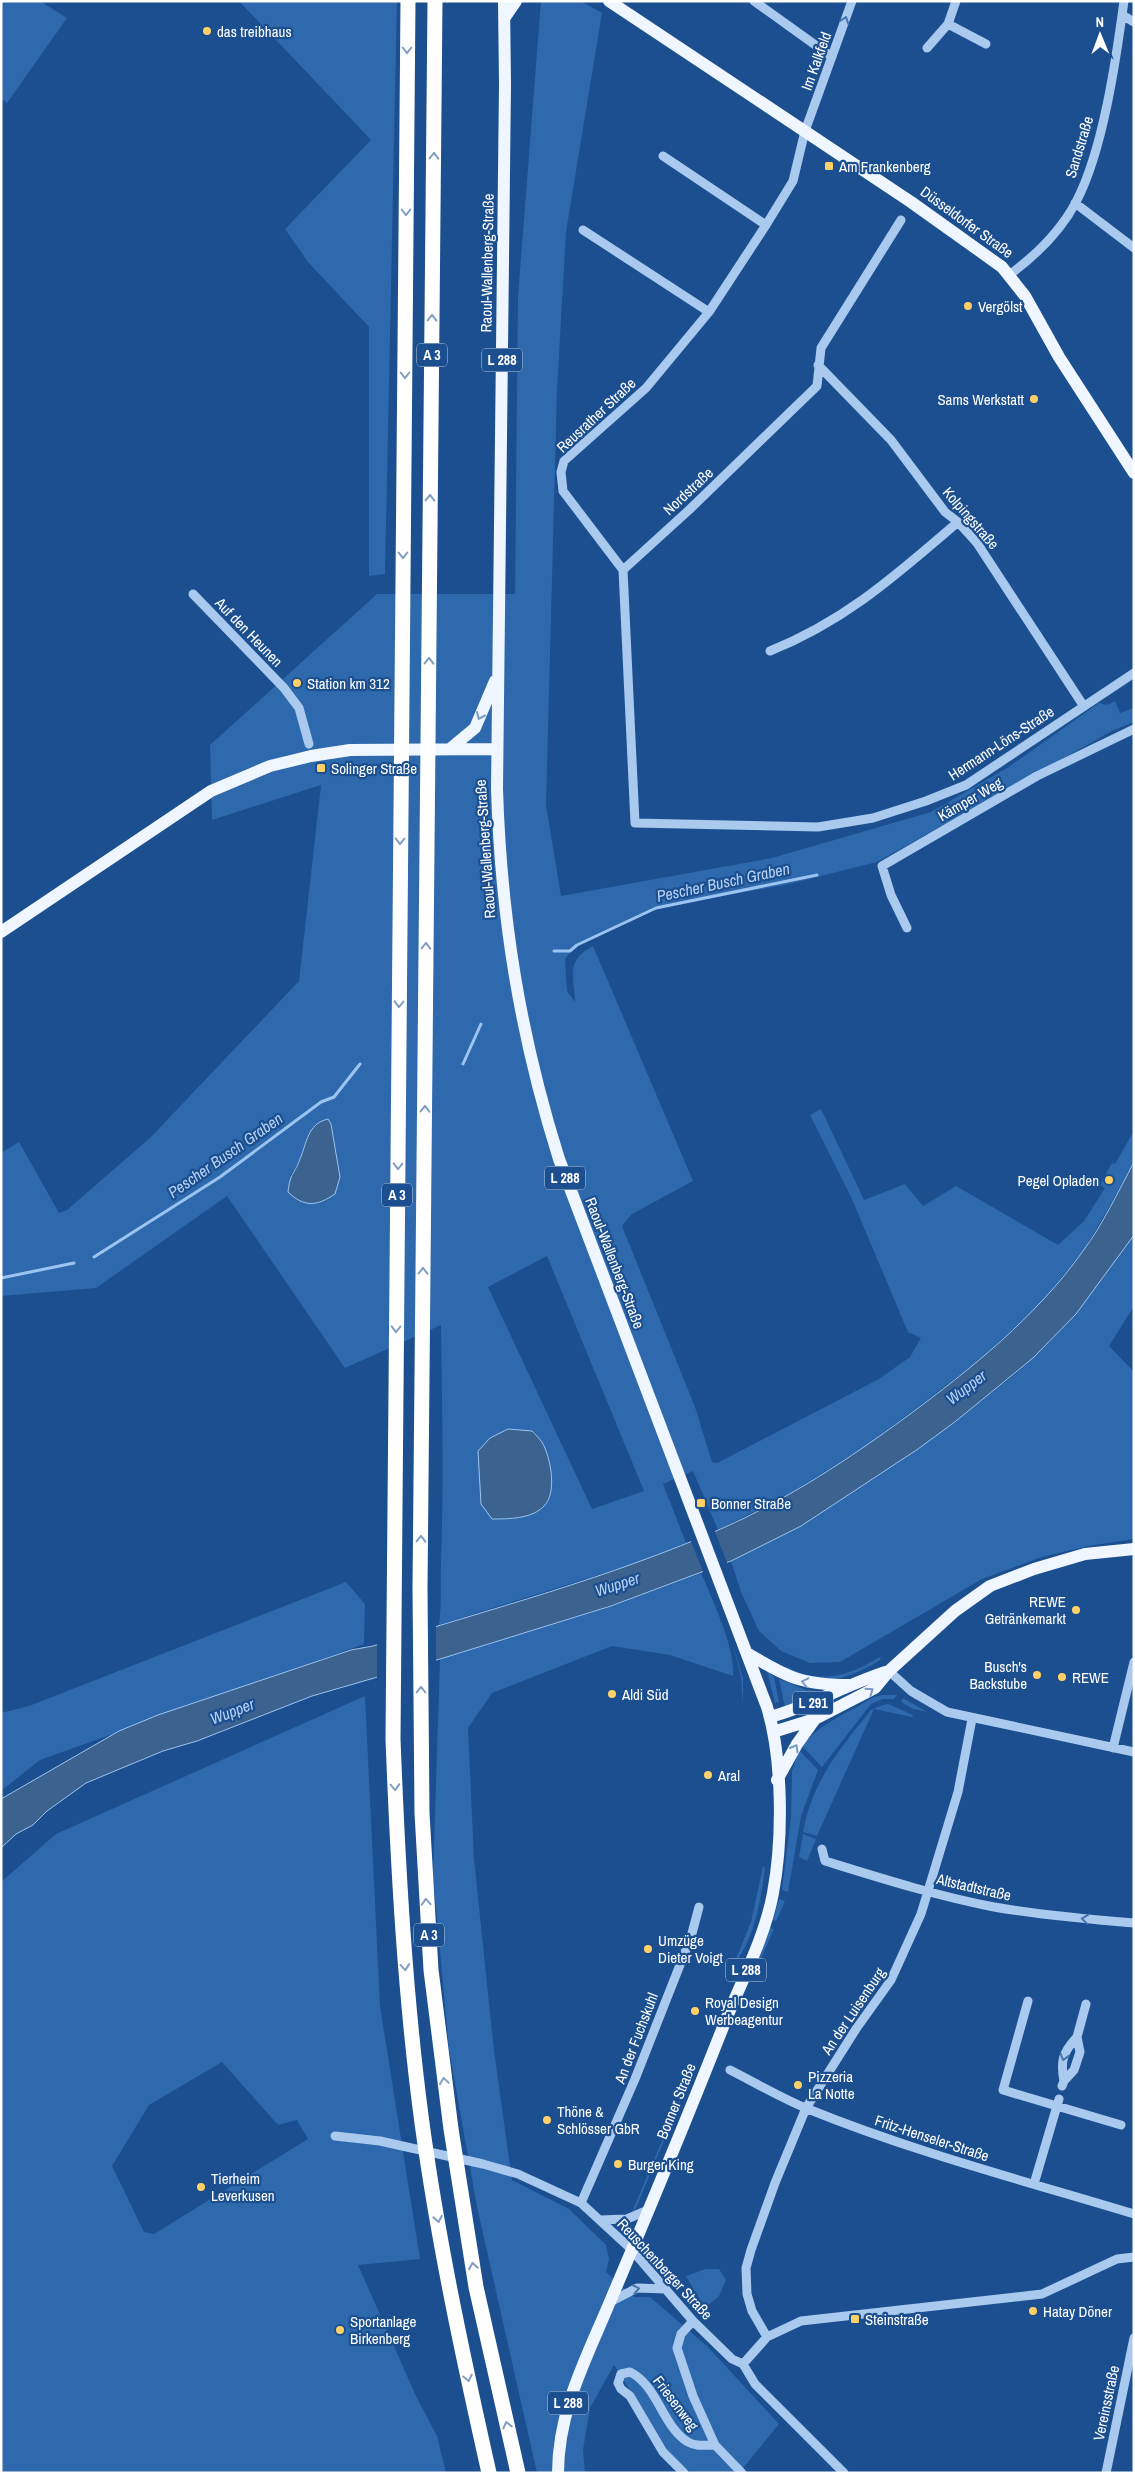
<svg xmlns="http://www.w3.org/2000/svg" width="1135" height="2474" viewBox="0 0 1135 2474" font-family="'Archivo Narrow',sans-serif">
<rect width="100%" height="100%" fill="#1b4f8f"/>
<path fill="#2e69ad" fill-rule="evenodd" d="M1,1H40L67,18L7,103L1,99Z
M239,1H397L385,574L369,576V327L308,262L285,229L371,140Z
M541,1H580L602,13L566,232L557,390L546,805L561,896L772,858L931,812L1007,768L1099,703L1107,705L1115,701L1120,713L1134,708V722L1112,731L877,862L789,884L652,909L576,946L565,959L567,991L575,1002C574,976 565,961 593,946L693,1181L632,1214L622,1226L695,1407L712,1462L717,1463L879,1379L910,1357L921,1338L908,1332L851,1197L810,1115L821,1109L864,1200L905,1184L923,1206L956,1186L1058,1245L1084,1221L1105,1188L1100,1185L1112,1163L1115,1164L1134,1131V1162L1111,1204L1083,1251L1039,1305L977,1362L866,1446L791,1493L718,1530L693,1471L663,1484L686,1543L643,1561L439,1625C442,1604 440,1583 441,1561C444,1482 442,1404 441,1325L345,1368L227,1196L96,1288L1,1296V1153L19,1142L59,1213L67,1210L151,1137L299,981L321,785L212,820L210,745L377,594H515L518,296ZM331,1124L340,1177L290,1176L300,1160ZM547,1256L644,1491L592,1509L488,1287Z
M1134,1235V1306L1109,1346L1134,1372V1539L1088,1546L1042,1557L982,1579L840,1662L810,1663L781,1651L759,1631L741,1592L731,1561L801,1526L918,1449L1009,1379L1033,1358L1075,1314Z
M701,1573C712,1599 736,1649 733,1676L670,1655L612,1646L492,1693L468,1728L474,1859L494,2051L512,2180L569,2209L606,2245L609,2259L606,2272L634,2297H650L708,2347L779,2424L739,2473H691L668,2451L614,2365L590,2408L583,2450L585,2473H537L477,2207L449,2049L433,1875L440,1659L610,1607Z
M346,1582L365,1604L364,1644L40,1760L1,1791V1713L29,1706Z
M732,1641L743,1679V1705L741,1677Z
M879,1657L881,1658L880,1660C854,1677 812,1692 784,1669L787,1667C818,1685 851,1676 879,1657Z
M767,1671L774,1677L779,1702L775,1703Z
M779,1679L806,1690L821,1692L785,1707Z
M882,1695H897L894,1699H883L871,1704L822,1767L802,1746C817,1727 836,1718 857,1707C865,1702 872,1697 882,1695Z
M365,1696L380,2006L420,2259L358,2265L416,2396L437,2436L446,2473H1V1882L56,1834ZM222,2062L278,2125L297,2120L308,2139L154,2234L144,2232L112,2166L149,2105Z
M903,1698L927,1712L913,1709L901,1702Z
M888,1704L913,1715L912,1717L874,1709L817,1836L803,1832C812,1782 840,1748 871,1710C877,1707 882,1705 888,1704Z
M799,1750L818,1770L801,1816L788,1892L782,1890L791,1817L792,1771Z
M803,1834L816,1839L807,1861L799,1857Z
M763,1867H765C761,1899 756,1932 738,1959H736L751,1922Z
M779,1899L785,1901L776,1921L773,1920Z
M770,1928L774,1929L754,1974Z
M694,2065V2068L636,2208L632,2212Z
M706,2269H719L726,2280L719,2296L705,2308L686,2276Z"/>
<path fill="#3c6290" stroke="#9cc4f0" d="M328,1119L331,1124L340,1177L335,1194C317,1206 305,1208 288,1192C290,1173 294,1175 300,1159C307,1143 307,1124 328,1119Z
M1134,1162V1235L1076,1314L1033,1358L956,1421L918,1449L801,1526L731,1561L611,1606L440,1659L312,1696L197,1741L163,1751L86,1783L47,1811L33,1825L16,1834L1,1848V1799L119,1731L158,1715L351,1650L373,1646C490,1609 610,1578 723,1528C788,1499 849,1459 906,1417C971,1369 1036,1317 1083,1251C1103,1224 1118,1192 1134,1162Z
M508,1429L532,1431C536,1435 542,1441 544,1446C551,1461 557,1493 544,1506C532,1519 508,1519 492,1519L481,1504L478,1451L490,1438Z"/>
<path fill="#1b4f8f" d="M714,1529L728,1565L704,1574L690,1539Z
M436,1624V1663L377,1680V1642Z"/>
<g fill="none" stroke-linecap="round" stroke-linejoin="round">
<path stroke="#9cc4f0" stroke-width="3" d="M554,951H570L577,945L656,908L817,875
M463,1064L481,1024
M94,1257L220,1177L321,1102L334,1097L360,1064
M1,1278L74,1263"/>
<path stroke="#a9c9ee" stroke-width="9" d="M754,1L832,57
M1122,15L1134,22
M948,24L986,44
M927,48L948,24L956,1
M663,156L766,225
M1075,203L1134,248
M901,220L821,348L817,386L689,510L623,570L635,823L818,827L873,818L926,801L966,785L1134,673
M583,230L709,312
M1009,275C1035,256 1061,230 1076,202C1103,151 1116,60 1124,1
M818,365L891,440L945,512L958,522L977,543L1083,705
M623,570L563,491L561,472L564,461L646,388L709,312L766,225L793,181L805,131L852,1
M193,594L284,688L299,708L309,744
M770,651C847,620 897,574 958,522
M907,928L891,895L882,866L1037,776L1134,729
M889,1671L911,1691L947,1712L1134,1752
M1113,1748L1134,1662
M822,1849L825,1861C880,1878 937,1896 994,1907C1040,1915 1087,1919 1134,1923
M1028,2001L1003,2090L1121,2125
M730,2070C756,2083 781,2098 808,2109C914,2152 1025,2181 1134,2214
M1064,2081C1060,2061 1063,2052 1077,2037
M1062,2086L1064,2081L1074,2070L1080,2052L1077,2037L1086,2004
M335,2136L380,2141L483,2164L518,2174L581,2203L631,2249L693,2321L732,2359L743,2364L755,2384L844,2473
M1034,2184L1059,2099
M581,2203L635,2079L691,1937L699,1907
M600,2220L627,2219L648,2210
M610,2302L637,2288L666,2289
M693,2321L681,2334L677,2348L693,2396L715,2445L742,2473
M767,2337L752,2311L747,2294L746,2268L751,2250L775,2183L806,2108L856,2029L891,1980L921,1914L958,1792L972,1719
M743,2364L767,2337L801,2321L1042,2294L1117,2259L1134,2257
M684,2473L663,2452L630,2396L621,2389L618,2383L621,2374L630,2372C658,2386 662,2426 688,2442C696,2447 706,2445 715,2445
M1106,2473L1134,2338"/>
<path stroke="#f0f6ff" stroke-width="12" d="M504,1L505,84L497,789C501,918 520,1035 559,1159L767,1707C783,1759 783,1840 773,1893C765,1937 742,1980 725,2022C688,2116 649,2210 609,2304C586,2359 558,2411 558,2473
M609,1L911,202L1002,267L1025,296L1059,357L1134,473
M505,17L516,1
M451,748L475,728L495,681
M1,932L211,791L270,766L311,756L350,750L497,749
M747,1653C788,1678 802,1685 851,1685
M770,1717C812,1706 848,1683 889,1671
M773,1732L815,1719L875,1688L889,1671L955,1611L990,1586L1034,1569L1085,1554L1134,1549
M777,1780L797,1744L815,1719"/>
<path stroke="#fff" stroke-width="15" d="M408,1L393,1739C398,1868 405,1996 422,2123C438,2241 463,2357 489,2473
M435,1L420,1588L422,1813L431,1970L451,2129L476,2287L518,2473"/>
</g>
<defs><path id="oneway-chevron" d="M-2-3.5L2.5 0L-2 3.5" fill="none" stroke-width="1.6" stroke-linecap="round" stroke-linejoin="round" transform="scale(1.25)"/></defs>
<g stroke="#4674ac">
<use href="#oneway-chevron" transform="translate(845 20) rotate(-70)"/>
<use href="#oneway-chevron" transform="translate(1085 1919) rotate(-174)"/>
<use href="#oneway-chevron" transform="translate(1064 2057) rotate(107)"/>
<use href="#oneway-chevron" transform="translate(636 2289) rotate(-11)"/>
</g>
<g stroke="#829ec1">
<use href="#oneway-chevron" transform="translate(407 50) rotate(90)"/>
<use href="#oneway-chevron" transform="translate(434 156) rotate(-89)"/>
<use href="#oneway-chevron" transform="translate(406 212) rotate(90)"/>
<use href="#oneway-chevron" transform="translate(432 318) rotate(-89)"/>
<use href="#oneway-chevron" transform="translate(405 375) rotate(90)"/>
<use href="#oneway-chevron" transform="translate(430 498) rotate(-89)"/>
<use href="#oneway-chevron" transform="translate(403 555) rotate(90)"/>
<use href="#oneway-chevron" transform="translate(429 661) rotate(-89)"/>
<use href="#oneway-chevron" transform="translate(400 841) rotate(91)"/>
<use href="#oneway-chevron" transform="translate(426 946) rotate(-89)"/>
<use href="#oneway-chevron" transform="translate(399 1004) rotate(91)"/>
<use href="#oneway-chevron" transform="translate(425 1109) rotate(-89)"/>
<use href="#oneway-chevron" transform="translate(398 1166) rotate(91)"/>
<use href="#oneway-chevron" transform="translate(423 1271) rotate(-89)"/>
<use href="#oneway-chevron" transform="translate(396 1329) rotate(91)"/>
<use href="#oneway-chevron" transform="translate(421 1539) rotate(-89)"/>
<use href="#oneway-chevron" transform="translate(421 1690) rotate(-90)"/>
<use href="#oneway-chevron" transform="translate(395 1787) rotate(88)"/>
<use href="#oneway-chevron" transform="translate(426 1902) rotate(-94)"/>
<use href="#oneway-chevron" transform="translate(405 1967) rotate(85)"/>
<use href="#oneway-chevron" transform="translate(444 2081) rotate(-98)"/>
<use href="#oneway-chevron" transform="translate(438 2219) rotate(80)"/>
<use href="#oneway-chevron" transform="translate(473 2266) rotate(-99)"/>
<use href="#oneway-chevron" transform="translate(468 2378) rotate(78)"/>
<use href="#oneway-chevron" transform="translate(507 2425) rotate(-103)"/>
</g>
<g stroke="#7b9ac1">
<use href="#oneway-chevron" transform="translate(480 716) rotate(114)"/>
<use href="#oneway-chevron" transform="translate(805 1682) rotate(-167)"/>
<use href="#oneway-chevron" transform="translate(870 1691) rotate(-35)"/>
<use href="#oneway-chevron" transform="translate(795 1748) rotate(-60)"/>
</g>
<g fill="#ffd166" stroke="#1b4f8f" stroke-width="2">
<circle cx="207" cy="31" r="5"/>
<rect x="824" y="161" width="10" height="10" rx="2.5"/>
<circle cx="968" cy="306" r="5"/>
<circle cx="1034" cy="399" r="5"/>
<circle cx="297" cy="683" r="5"/>
<rect x="316" y="763" width="10" height="10" rx="2.5"/>
<circle cx="1109" cy="1180" r="5"/>
<rect x="696" y="1498" width="10" height="10" rx="2.5"/>
<circle cx="1076" cy="1610" r="5"/>
<circle cx="1037" cy="1675" r="5"/>
<circle cx="1062" cy="1677" r="5"/>
<circle cx="612" cy="1694" r="5"/>
<circle cx="708" cy="1775" r="5"/>
<circle cx="648" cy="1949" r="5"/>
<circle cx="695" cy="2011" r="5"/>
<circle cx="798" cy="2085" r="5"/>
<circle cx="547" cy="2120" r="5"/>
<circle cx="618" cy="2164" r="5"/>
<circle cx="201" cy="2187" r="5"/>
<circle cx="1033" cy="2311" r="5"/>
<rect x="850" y="2314" width="10" height="10" rx="2.5"/>
<circle cx="340" cy="2330" r="5"/>
</g>
<g text-anchor="middle" dominant-baseline="central" stroke-width="4.5" stroke-linejoin="round" paint-order="stroke">
<g fill="#1b4f8f" stroke="#bbcadd" stroke-width="1">
<rect x="417" y="343.5" width="30" height="23" rx="4"/>
<rect x="482" y="348.5" width="40" height="23" rx="4"/>
<rect x="545" y="1166.5" width="40" height="23" rx="4"/>
<rect x="382" y="1183.5" width="30" height="23" rx="4"/>
<rect x="793" y="1691.5" width="40" height="23" rx="4"/>
<rect x="414" y="1923.5" width="30" height="23" rx="4"/>
<rect x="726" y="1958.5" width="40" height="23" rx="4"/>
<rect x="548" y="2391.5" width="40" height="23" rx="4"/>
</g>
<g font-size="14" font-weight="bold" fill="#fff">
<text x="432" y="355">A 3</text>
<text x="502" y="360">L 288</text>
<text x="565" y="1178">L 288</text>
<text x="397" y="1195">A 3</text>
<text x="813" y="1703">L 291</text>
<text x="429" y="1935">A 3</text>
<text x="746" y="1970">L 288</text>
<text x="568" y="2403">L 288</text>
</g>
<g font-size="15" fill="#fff" stroke="#1b4f8f" text-anchor="start">
<text x="217" y="31">das treibhaus</text>
<text x="839" y="166">Am Frankenberg</text>
<text x="978" y="306">Vergölst</text>
<text x="1024" y="399" text-anchor="end">Sams Werkstatt</text>
<text x="307" y="683">Station km 312</text>
<text x="331" y="768">Solinger Straße</text>
<text x="1099" y="1180" text-anchor="end">Pegel Opladen</text>
<text x="711" y="1503">Bonner Straße</text>
<text x="1066" y="1601" text-anchor="end">REWE<tspan x="1066" dy="17">Getränkemarkt</tspan></text>
<text x="1027" y="1666" text-anchor="end">Busch's<tspan x="1027" dy="17">Backstube</tspan></text>
<text x="1072" y="1677">REWE</text>
<text x="622" y="1694">Aldi Süd</text>
<text x="718" y="1775">Aral</text>
<text x="658" y="1940">Umzüge<tspan x="658" dy="17">Dieter Voigt</tspan></text>
<text x="705" y="2002">Royal Design<tspan x="705" dy="17">Werbeagentur</tspan></text>
<text x="808" y="2076">Pizzeria<tspan x="808" dy="17">La Notte</tspan></text>
<text x="557" y="2111">Thöne &amp;<tspan x="557" dy="17">Schlösser GbR</tspan></text>
<text x="628" y="2164">Burger King</text>
<text x="211" y="2178">Tierheim<tspan x="211" dy="17">Leverkusen</tspan></text>
<text x="1043" y="2311">Hatay Döner</text>
<text x="865" y="2319">Steinstraße</text>
<text x="350" y="2321">Sportanlage<tspan x="350" dy="17">Birkenberg</tspan></text>
</g>
<g font-size="15" fill="#fff" stroke="#1b4f8f">
<text transform="translate(816 61) rotate(-70)">Im Kalkfeld</text>
<text transform="translate(1079 147) rotate(-73)">Sandstraße</text>
<text transform="translate(967 222) rotate(36)">Düsseldorfer Straße</text>
<text transform="translate(487 263) rotate(-89)">Raoul-Wallenberg-Straße</text>
<text transform="translate(596 415) rotate(-43)">Reusrather Straße</text>
<text transform="translate(688 491) rotate(-43)">Nordstraße</text>
<text transform="translate(971 518) rotate(49)">Kolpingstraße</text>
<text transform="translate(249 632) rotate(46)">Auf den Heunen</text>
<text transform="translate(1001 743) rotate(-33)">Hermann-Löns-Straße</text>
<text transform="translate(970 799) rotate(-30)">Kämper Weg</text>
<text transform="translate(485 849) rotate(-94)">Raoul-Wallenberg-Straße</text>
<text transform="translate(615 1263) rotate(69)">Raoul-Wallenberg-Straße</text>
<text transform="translate(974 1887) rotate(13)">Altstadtstraße</text>
<text transform="translate(853 2011) rotate(-56)">An der Luisenburg</text>
<text transform="translate(636 2038) rotate(-69)">An der Fuchskuhl</text>
<text transform="translate(676 2101) rotate(-68)">Bonner Straße</text>
<text transform="translate(932 2138) rotate(18)">Fritz-Henseler-Straße</text>
<text transform="translate(665 2269) rotate(47)">Reuschenberger Straße</text>
<text transform="translate(676 2403) rotate(53)">Friesenweg</text>
<text transform="translate(1106 2403) rotate(-78)">Vereinsstraße</text>
</g>
<g font-size="16" font-style="italic" fill="#b5d3f5" stroke="#1b4f8f">
<text transform="translate(723 882) rotate(-12)">Pescher Busch Graben</text>
<text transform="translate(225 1155) rotate(-35)">Pescher Busch Graben</text>
<text transform="translate(966 1387) rotate(-37)">Wupper</text>
<text transform="translate(617 1584) rotate(-18)">Wupper</text>
<text transform="translate(232 1711) rotate(-21)">Wupper</text>
</g>
</g>
<rect width="1135" height="2474" fill="none" stroke="#ffffff" stroke-width="5"/>
<g transform="translate(1100 35) rotate(359)" stroke="#1b4f8f" stroke-width="4" paint-order="stroke">
<path d="M0-4L9 19L0 12L-9 19Z" fill="#ffffff"/>
<text y="-8" font-size="14" font-weight="bold" text-anchor="middle" fill="#ffffff">N</text>
</g>
</svg>
